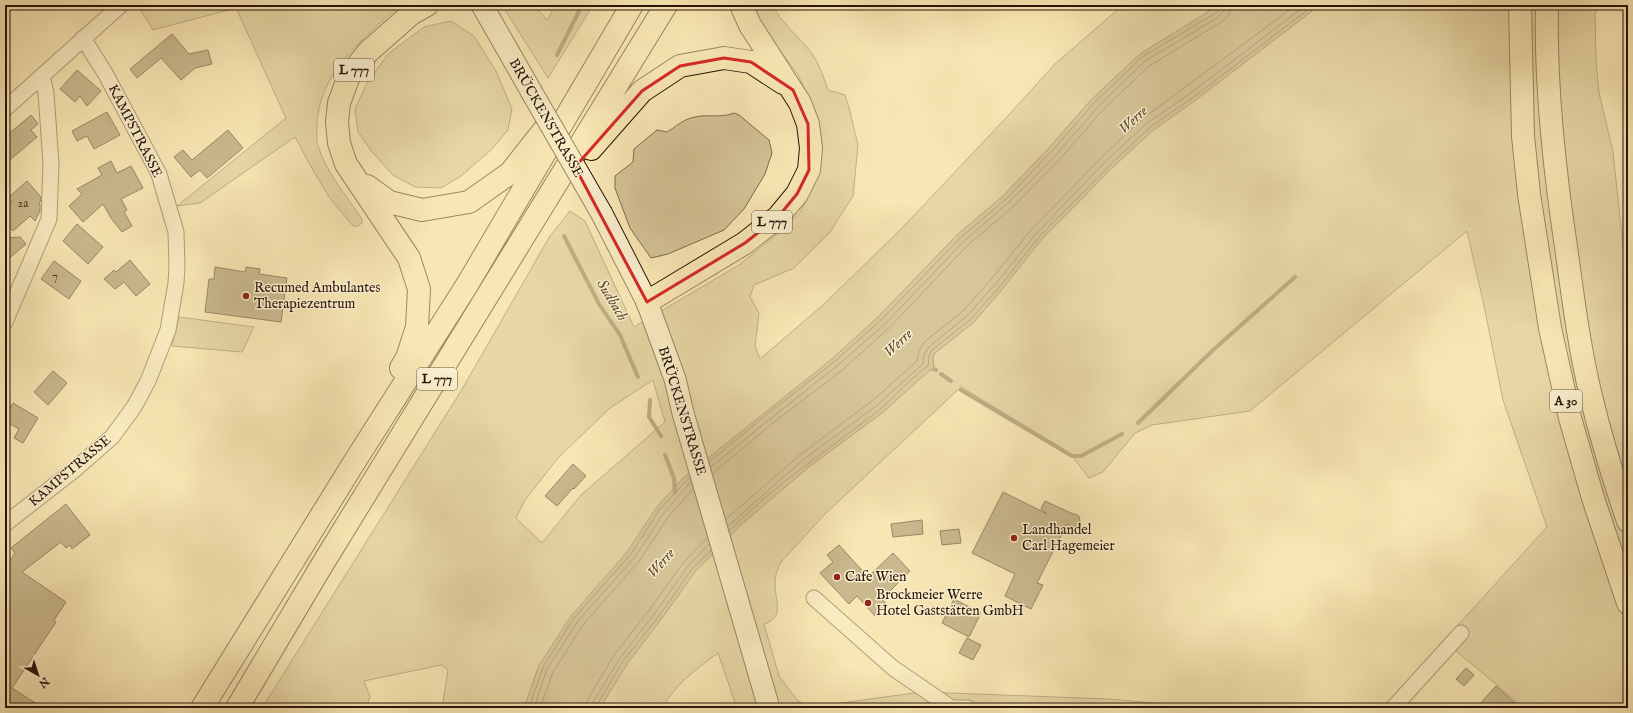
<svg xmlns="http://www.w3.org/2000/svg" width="1633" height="713" viewBox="0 0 1633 713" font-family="'IM FELL English',serif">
<rect width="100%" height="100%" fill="#f8e7b4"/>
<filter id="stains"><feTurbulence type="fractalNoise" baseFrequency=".005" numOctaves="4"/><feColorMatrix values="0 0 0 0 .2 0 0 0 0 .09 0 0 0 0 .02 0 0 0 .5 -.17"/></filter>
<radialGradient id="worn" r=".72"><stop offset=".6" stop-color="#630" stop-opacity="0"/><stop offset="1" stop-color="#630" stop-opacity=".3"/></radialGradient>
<path fill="#d4c396" stroke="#7d6b4e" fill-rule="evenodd" d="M144,5H400C363,39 317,73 317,128C317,134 316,141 318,146C327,174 346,195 362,219V223L358,226H353L329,197L310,165L295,137L200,203L177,206L286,118L236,8L153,30L140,9Z
M502,5H534L547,20L556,5H593L548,78Z
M746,5H772C781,21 794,33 806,46C817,58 823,75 828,90L845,95L849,108L858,145L853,196L830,232L794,268L754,285L750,297L759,313L755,346L760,359L823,305L901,229L1006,118L1055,64L1123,5H1219L1140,54L1092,99L1047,150L1003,196L957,235L879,316L832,359L682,479L657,507L627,552L539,665L524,708H442L448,670L441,665L364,681L370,697L366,708H262L461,391L550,236L570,211L585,221L634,327L739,265L774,237L800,213L812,188L818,156L811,102L798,75L779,49L757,24ZM653,380L665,422L581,495L542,543L516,518L525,500L558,458L610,408Z
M1320,5H1598L1595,14L1596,61L1599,93L1613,152L1628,291V708H1524L1455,650L1404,708H1383L1547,527L1503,400L1483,301L1467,231L1250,411L1152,425L1135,433L1103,472L1089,478L1070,453L961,387L825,514L781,562C777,569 775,576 775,584C775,600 785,618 764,624L779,676L798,701L811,707L922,692L1109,699L1211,708H737L718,653C696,669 676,684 662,708H600L627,664L662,618L695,572L743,523L810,466L882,413L929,371L934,369L933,357L935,353L974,322L1004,287L1041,240L1113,167L1152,131L1193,102Z
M451,21L474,36L496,71L512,109L508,130L492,149L461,176L441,188L415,187L393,175L372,152L358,132L355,109L367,83L388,54L424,27Z
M734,113L739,115L769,140L772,153L765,174L744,209L724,230L668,254L651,258L630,228L615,188V176L633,162L634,149L657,130L667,132C674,128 683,120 691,118C706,113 719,119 734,113Z
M179,317L254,327L242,352L172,346Z"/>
<path fill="#b19f79" stroke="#79674b" d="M1219,5H1320L1193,102L1152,131L1113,167L1041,240L1004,287L974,322L935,353L933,357L934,369L929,371L882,413L810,466L743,523L695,572L662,618L627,664L600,708H524L539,665L571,616L627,552L657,507L682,479L832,359L879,316L957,235L1003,196L1047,150L1092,99L1140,54Z"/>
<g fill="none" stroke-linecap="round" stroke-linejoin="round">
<path stroke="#6c5940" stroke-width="1" d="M709,462L766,415L834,362L882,319L960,238L1006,199L1050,153L1095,102L1142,57L1214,14L1220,9L1221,5
M711,467L770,419L837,366L886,323L963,242L1009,202L1054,157L1099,106L1145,61L1217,18L1224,11L1226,5
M713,473L773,423L841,371L890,327L967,246L1014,206L1058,161L1103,110L1149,66L1221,22L1229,15L1232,5
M726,519L800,455L872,401L917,361L919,351L924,342L963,311L993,277L1031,230L1103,156L1141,120L1296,5
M728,526L804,459L876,406L923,364L924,354L929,347L968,315L998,281L1035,235L1107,160L1146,124L1188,95L1306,5
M729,531C774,485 828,450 878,411C895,397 910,378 928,366L929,356L932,350L971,319L1001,285L1038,238L1111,164L1149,128L1191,99L1314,5
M529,708L543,667L574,618L631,554L660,509L690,477
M534,708L547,669L578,621L635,557L664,513L691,482
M540,708L553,672L583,625L639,561L669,516L693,489
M586,708L588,699L614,655L650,609L683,563L707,538
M592,708L593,702L620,658L655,613L688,566L709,544
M597,708V705L623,661L659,616L692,569L711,550"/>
<path stroke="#79674b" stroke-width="4" d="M557,55L582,5
M564,236L599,304L620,335L638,377
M934,369L936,370
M941,374L951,381
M961,390L1072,456H1081L1122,434
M650,400L649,417L661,436
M1138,423L1212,351L1295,277
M665,455L674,478L675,493"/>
</g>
<path fill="#938160" stroke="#261306" d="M172,34L189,54L208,50L212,64L195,68L181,80L161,58L137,78L130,69Z
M77,70L101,91L87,106L80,96L75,102L60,89Z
M107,112L120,135L94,149L87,136L77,141L72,131Z
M31,115L38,124L31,130L37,137L5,164V137Z
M228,130L243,148L207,178L200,170L191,177L174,157L183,150L192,160Z
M111,161L117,173L131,166L143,188L121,199L127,210L124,212L132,226L122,232L111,218L103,204L83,222L69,206L82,194L77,189L102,175L98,168Z
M27,181L41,197V201L39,203L40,205V211L35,221L30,216L13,231L5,222V208L12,203L8,198Z
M77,224L103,247L88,264L63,241Z
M20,237L26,244L5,262V238Z
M130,260L150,284L136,296L124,282L115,289L104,279L114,270L116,272Z
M54,261L81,281L69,299L41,279Z
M215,267L245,272L246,267L260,269L259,274L287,278L281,322L205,312L209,279H214Z
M53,371L67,383L48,405L34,392Z
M13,403L38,418L23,443L14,438L19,429L5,421V417Z
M573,464L586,476L574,489L573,488L557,506L545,496Z
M1003,492L1047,514L1041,509L1045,501L1073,514H1075L1079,516L1080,521L1078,526L1073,527L1067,524L1037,583L1043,585L1031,609L1005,596L1015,574L972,553Z
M66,504L90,535L72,549L70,545L66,548L61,542L22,572L66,602L54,620L56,622L12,688L43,708H5V568L15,553L11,548Z
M922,520L923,534L893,537L891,524Z
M959,529L961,543L942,545L940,531Z
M839,545L868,577L893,553L910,571L882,599L887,605L875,616L857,596L849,604L820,573L833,562L827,555Z
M954,599L981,613L969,637L942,623Z
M967,638L981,645L973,660L959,653Z
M1466,668L1474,675L1464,686L1456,679Z
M1496,686L1521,708H1476Z"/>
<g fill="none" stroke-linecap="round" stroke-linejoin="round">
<defs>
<path id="minor" d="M5,109L121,5
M5,322L49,219L51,164L46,93L42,76
M5,524L73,471L112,437L134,407L148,381L168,330L176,283L177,266L176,232L159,174L105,73L83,38
M814,598L893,668L950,707
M944,708H968
M1393,708L1461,633"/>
<path id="secondary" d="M482,5L531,91
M602,214L647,302L675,379L683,413L769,708"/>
<path id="trunk" d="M591,149L642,91L680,66L724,58L751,62L783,83
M367,186L389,202L422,210L469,202L510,173L544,130
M647,302L745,243L778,217L797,194L809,170L811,148L808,124L800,103L750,25L741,5
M401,368L407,358L417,327L419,289L409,258L346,164L339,143L337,122L339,103L349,76L368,52L411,14L427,5
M202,708L355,461L467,285L632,5
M237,708L322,565L666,5"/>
<path id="motorway" d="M1520,5L1523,136L1529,194L1550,328L1570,418L1593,498L1628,603
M1547,5C1545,86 1554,167 1566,247C1573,297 1579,347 1591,396C1601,438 1614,480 1628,521"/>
</defs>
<use href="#minor" stroke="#5a4832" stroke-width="17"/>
<use href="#secondary" stroke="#261306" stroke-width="23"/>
<use href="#trunk" stroke="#261306" stroke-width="24"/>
<use href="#motorway" stroke="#261306" stroke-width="24"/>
<use href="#minor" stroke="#faefce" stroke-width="15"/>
<use href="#secondary" stroke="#faefce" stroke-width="21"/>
<use href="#trunk" stroke="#f8e7b4" stroke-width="22"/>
<use href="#motorway" stroke="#f8e7b4" stroke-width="22"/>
<defs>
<path id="secondary-bridge" d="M531,91L602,214"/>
</defs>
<use href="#secondary-bridge" stroke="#261306" stroke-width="23" stroke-linecap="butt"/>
<use href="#secondary-bridge" stroke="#faefce" stroke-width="21"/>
</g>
<path d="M0 0H1633V713H0ZM724,58L751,62L793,90L808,124L809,170L797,194L778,217L745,243L647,302L575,167L642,91L680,66Z" fill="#f8e7b4" fill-opacity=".55" fill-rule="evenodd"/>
<path fill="none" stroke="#d62828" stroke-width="3" stroke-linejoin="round" d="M724,58L751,62L793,90L808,124L809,170L797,194L778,217L745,243L647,302L575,167L642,91L680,66Z"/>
<g fill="#8f2418" stroke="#faefce" stroke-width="1.5">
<circle cx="246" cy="296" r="4"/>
<circle cx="1014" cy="538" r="4"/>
<circle cx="837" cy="577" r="4"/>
<circle cx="868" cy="603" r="4"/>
</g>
<g text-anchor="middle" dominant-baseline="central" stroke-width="3" stroke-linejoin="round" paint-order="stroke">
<g font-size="12" fill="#412e1c">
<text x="23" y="203">2a</text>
<text x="55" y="276">7</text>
</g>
<g fill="#faefce" stroke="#665542" stroke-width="1">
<rect x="334" y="59" width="40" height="22" rx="3"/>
<rect x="752" y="211" width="40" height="22" rx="3"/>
<rect x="417" y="368" width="40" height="22" rx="3"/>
<rect x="1550" y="390" width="32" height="22" rx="3"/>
</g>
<g font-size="13" font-weight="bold" fill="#261306">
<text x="354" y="70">L 777</text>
<text x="772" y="222">L 777</text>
<text x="437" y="379">L 777</text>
<text x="1566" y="401">A 30</text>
</g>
<g font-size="14" fill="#261306" stroke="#faefce">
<text transform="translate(546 118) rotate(60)">BRÜCKENSTRASSE</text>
<text transform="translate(135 131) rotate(63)">KAMPSTRASSE</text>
<text transform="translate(682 411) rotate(73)">BRÜCKENSTRASSE</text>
<text transform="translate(70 471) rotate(-40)">KAMPSTRASSE</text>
</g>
<g font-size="14" fill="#261306" stroke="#faefce" text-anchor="start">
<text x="254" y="288">Recumed Ambulantes<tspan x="254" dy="16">Therapiezentrum</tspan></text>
<text x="1022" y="530">Landhandel<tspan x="1022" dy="16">Carl Hagemeier</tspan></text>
<text x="845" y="577">Cafe Wien</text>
<text x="876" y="595">Brockmeier Werre<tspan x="876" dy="16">Hotel Gaststätten GmbH</tspan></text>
</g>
<g font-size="15" font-style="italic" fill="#5e4b34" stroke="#faefce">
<text transform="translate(1133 120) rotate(-43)">Werre</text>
<text transform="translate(612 300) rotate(59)">Sudbach</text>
<text transform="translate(898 343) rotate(-44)">Werre</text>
<text transform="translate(661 563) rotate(-49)">Werre</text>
</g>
</g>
<rect width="1633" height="713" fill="none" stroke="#f8e7b4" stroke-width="20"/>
<rect x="6" y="6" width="1621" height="701" fill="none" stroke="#261306" stroke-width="2"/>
<rect x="10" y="10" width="1613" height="693" fill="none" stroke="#261306"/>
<g transform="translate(38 675) rotate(141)" stroke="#faefce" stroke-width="3" paint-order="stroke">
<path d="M0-3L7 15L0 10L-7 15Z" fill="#261306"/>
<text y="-6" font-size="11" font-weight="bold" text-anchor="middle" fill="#261306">N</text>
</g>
<rect width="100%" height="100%" filter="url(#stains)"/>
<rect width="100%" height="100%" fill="url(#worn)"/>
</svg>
